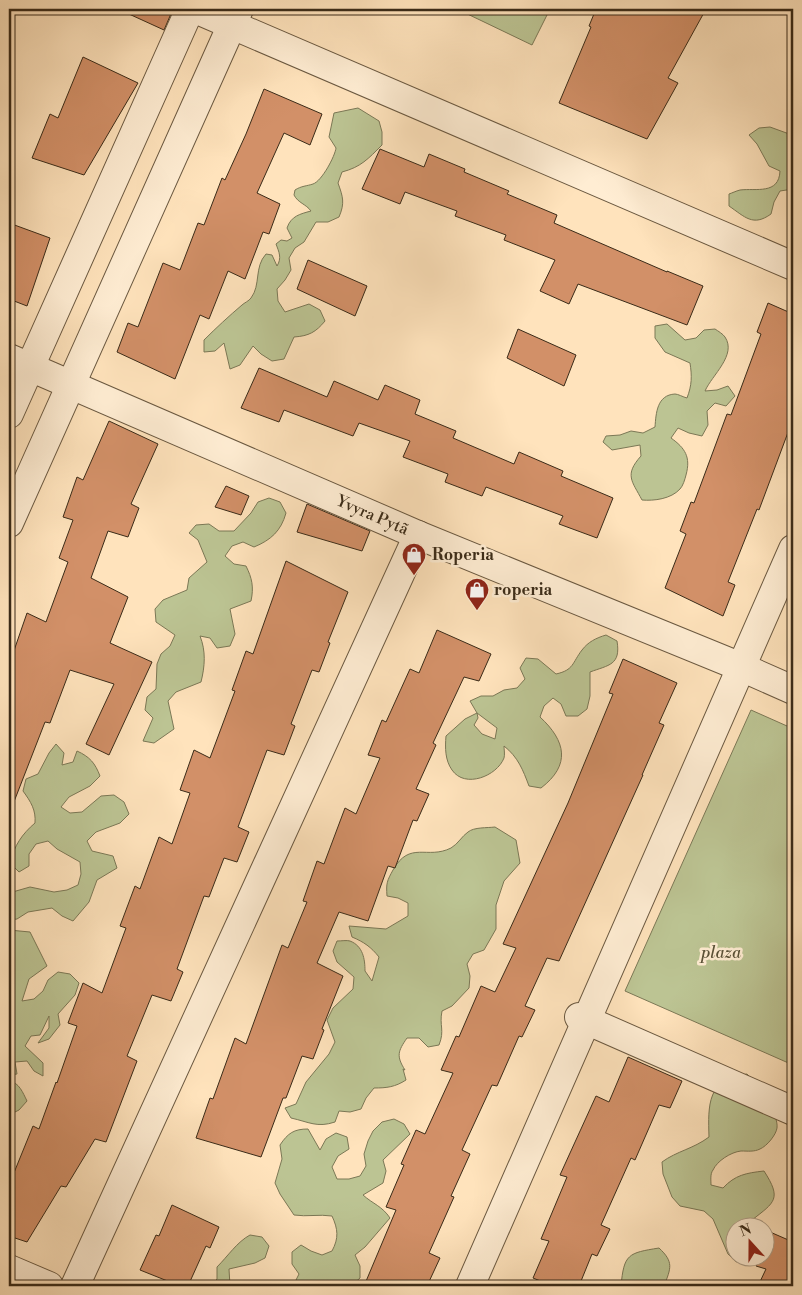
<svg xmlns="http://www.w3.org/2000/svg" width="802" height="1295" viewBox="0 0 802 1295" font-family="'Libre Bodoni',serif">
<rect width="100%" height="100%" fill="#ffe3bc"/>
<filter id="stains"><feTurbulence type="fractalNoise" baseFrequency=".004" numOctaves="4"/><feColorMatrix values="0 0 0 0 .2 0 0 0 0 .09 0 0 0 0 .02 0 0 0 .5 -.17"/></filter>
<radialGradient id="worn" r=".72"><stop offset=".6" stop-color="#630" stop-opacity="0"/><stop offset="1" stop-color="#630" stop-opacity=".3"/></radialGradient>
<path fill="#bcc493" stroke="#7b7856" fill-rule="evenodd" d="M457,9H550L532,45Z
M358,108L379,121L382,132V145C368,159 361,167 342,172L338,183C343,197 345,203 339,217L328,222H316L304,242L295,248L289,258L291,270L285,280L277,289L278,301L285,312L309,304L320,310L325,321C316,332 309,336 294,337L284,359L272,361L261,354L253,346L240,365L230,369L224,343L215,351L204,352V340C216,328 229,316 242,305C244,303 249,301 251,298C261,285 254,267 266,254L272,255L277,266C282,258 279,252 276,244L281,240L287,241L292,238L287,228C291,216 300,214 311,211C306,204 298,203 294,195L295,190C301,186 307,186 313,184C322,181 335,156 336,148L329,137L334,113Z
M770,127L792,135L793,138V189L780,191L774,202L771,214C753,227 745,217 729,206V194C732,193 736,191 740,190C756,188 779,195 780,171L769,166L757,144L749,135L759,128Z
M667,324L685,340L696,338L704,330L715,329C718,331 723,334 725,337C737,355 712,375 705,391L717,390L728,386L735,396L726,406L715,403L707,411L708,425L702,436L689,433L678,428L671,438C685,448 691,457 686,475C685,479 683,486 680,489C671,499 654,501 642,500C632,481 624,475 641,456L640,445L612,450L603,442L606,436L620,435L631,431L643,433L655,427C656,413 657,395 675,394C678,394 683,397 687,398C692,385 692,376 690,363L665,352L655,338V326Z
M269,498L280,502L286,513C281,531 271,540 254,547L243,542L232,546L225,556L234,564L246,566C252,578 254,587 251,601L230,609L235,634L230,646L217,648L210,638L200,636C206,651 205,666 201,682L176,692L168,701L174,729L154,743L143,741L153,718L145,710L147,697L156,689L157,664L161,654L170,646L175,635L156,622L155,609L163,600L187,590L189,578L207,562L198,540L189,533L196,525L209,524L219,531H234L251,513L258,502Z
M606,635L617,641C621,665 609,665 590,672V696L587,709L578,716H566L561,704L553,698L544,706L540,717C566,741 571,765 541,788L529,786C523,770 518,757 504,746C504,749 505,755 504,758C497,776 465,789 452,770C445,760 445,748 446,736L465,719L477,713L470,701L481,696H493L504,690L517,688L525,679L520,668L526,658L538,659L556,674C574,670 572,663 582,650C588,642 596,638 606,635ZM477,713L497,728L495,739L482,734L474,725L478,718Z
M751,710L787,726L793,723V1065L625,991Z
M56,744L64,753L62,765L73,762L77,751C90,757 95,763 100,776L90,786L69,797L61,807L70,813L82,812L101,796L114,795L124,802L129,814L120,823L96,832L87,841L92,851L113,856L117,868L97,880L89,902L73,921L62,916L52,908L28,912L17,919L9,920V893L30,887L54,892L67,890L78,885L81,874L80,862L57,849L48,841L36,844L29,854V866L19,872L10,863C14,846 22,834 35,823C36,810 31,802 23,791L26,779L38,774L49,753Z
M495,827L516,840L520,863L504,881L496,905V929L484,950L473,954L467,964L470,976L469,988L452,1006L442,1011C439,1026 445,1030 439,1045L428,1047L419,1038H407C398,1051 396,1056 405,1070L403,1069L406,1080C395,1087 387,1088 374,1088L366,1098L361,1109L350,1112L339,1111L335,1122C317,1128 309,1122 291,1118L285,1108L296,1104L306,1082L329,1054L335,1042L327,1020L333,1008L353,989L354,977L337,962L333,951L337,941C341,941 347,940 350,941C363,946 365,959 365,971L372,981L379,957C371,947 364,942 352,937L349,926L386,929L408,916V903L398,898L387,896C386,883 387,881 393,870C410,840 427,860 451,848C458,844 462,836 468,832C474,827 487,828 495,827Z
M9,930L30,932L47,966L29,979L22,1001L34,999L43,991L48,980L58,972L70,974L79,983L75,995L58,1014L60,1025L49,1039L38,1043L49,1028V1016L40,1035L31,1036L25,1046L43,1063V1076L34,1071L27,1061L15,1062L17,1074L9,1075Z
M747,1074C757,1084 779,1114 777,1128C776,1135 767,1146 760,1149C754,1152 748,1151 741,1151C731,1152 717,1161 713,1170C710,1174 711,1180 711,1185L723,1188C735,1175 746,1173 764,1171C782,1199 775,1202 752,1220L750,1227L734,1228V1258H747L736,1262L728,1254L713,1219L704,1211L680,1206L672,1197L663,1174L662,1162C677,1151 693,1149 709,1137C708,1105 707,1078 747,1074Z
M9,1081C19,1082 23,1093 27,1101L19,1110L9,1115Z
M394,1119L404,1124L410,1134L383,1160L386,1171L383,1183L363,1195C373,1204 382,1206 390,1218L365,1247L355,1255L360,1266V1278L351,1286H293L299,1274L292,1264V1252L301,1245L311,1251L322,1255L332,1251C339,1238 338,1229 332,1216C319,1214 307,1217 294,1215L280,1194L275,1183L282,1159L280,1145C288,1133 294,1129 308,1129L320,1150L326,1139L336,1133L347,1137L349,1149L338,1156L332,1167L337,1179H349L360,1176L366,1166L364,1154L368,1141L373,1131L382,1122Z
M250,1235L262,1237L269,1246L265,1258L255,1263L229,1269L230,1286H212L217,1279V1267C228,1256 237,1242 250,1235Z
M659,1248C674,1262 671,1268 664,1286H621C624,1254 628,1253 659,1248Z"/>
<path fill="#d29068" stroke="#3a2b18" d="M118,9H173L164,30Z
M596,9H706L668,78L678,83L647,139L559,103L591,27L589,26Z
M83,57L138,83L84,175L32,158L50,114L58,118Z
M264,89L322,114L310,145L284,133L257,193L280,204L269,234L263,232L245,279L228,271L209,319L200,315L175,379L117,352L128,323L138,327L163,263L180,270L198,223L204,225L222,178L225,180L246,134Z
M380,149L424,167L429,154L465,169L464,172L509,191L507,194L557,215L554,223L667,272V271L703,286L687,325L578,284L569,304L540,291L555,260L504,240L506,235L455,216L457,211L405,192L400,204L362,189Z
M9,223L50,238L27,306L9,299Z
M308,260L367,286L355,316L297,289Z
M768,303L793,314V419L759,510L757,509L728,582L735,585L723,616L665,588L686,534L680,531L691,502L694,503L727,414L731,415L761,334L757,332Z
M518,329L576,355L564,386L507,358Z
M259,368L327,397L334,381L378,400L385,385L420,400L415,414L456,431L453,438L514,464L519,452L563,471L561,476L613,498L597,538L559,524L563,516L486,487L482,496L445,482L448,474L403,457L410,441L359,423L353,436L284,410L279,422L241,408Z
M109,421L158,444L131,504L139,508L128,537L108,531L91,578L128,597L110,643L152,662L109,755L86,744L114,684L70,670L50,723L45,722L10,812H9V665L27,613L46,622L68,562L59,558L73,520L63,517L77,477L83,480Z
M226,486L249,496L241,515L215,507Z
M307,504L370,531L362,551L297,532Z
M286,561L348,592L328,642L330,643L319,672L312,670L291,724L295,726L284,755L267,750L238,827L249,832L237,862L224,858L209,897L204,896L177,969L183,972L171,1001L152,995L127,1056L137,1061L106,1142L95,1139L66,1187L61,1186L27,1242L9,1236V1185L33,1126L39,1129L56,1082L57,1083L77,1026L68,1023L83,983L102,993L126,928L120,926L135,886L140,889L159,837L172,844L190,793L180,790L194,750L210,758L235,691L232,690L246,651L253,654Z
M437,630L491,654L479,681L464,677L433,743L436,745L416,789L429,794L417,821L413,820L395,868L388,866L368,921L339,912L317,963L343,976L322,1029L324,1030L313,1059L302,1056L286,1098H283L261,1157L196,1138L210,1098L213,1099L235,1038L246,1044L282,945L288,948L307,902L303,901L317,861L324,864L345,808L356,814L380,758L368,755L382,720L386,722L410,669L419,673Z
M623,659L677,683L659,723L664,725L642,775H643L559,961L547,958L525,1006L535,1010L522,1037L519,1036L497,1086L492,1085L462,1150L470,1154L451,1196L454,1197L429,1253L440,1258L427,1286H364L396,1210L386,1207L404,1165L401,1164L416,1130L425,1134L453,1073L441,1070L456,1036L459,1037L481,986L495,992L516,948L503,944L568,803L613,694L609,693Z
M628,1057L682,1081L670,1108L659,1105L635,1160L631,1158L601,1225L610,1229L597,1256L592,1254L579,1286H553L533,1278L549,1241L541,1239L567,1177L560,1175L596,1096L609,1102Z
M172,1205L219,1227L210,1248L206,1246L188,1286H180L140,1270L156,1235L159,1236Z
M770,1232L793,1242V1286H758L766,1269L756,1266L759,1258H764V1244Z"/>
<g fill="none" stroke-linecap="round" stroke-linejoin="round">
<defs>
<g id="minor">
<path d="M195,9L793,266"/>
<path id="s1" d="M9,358L418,535L741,667L793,690"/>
<path d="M9,414L190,9"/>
<path d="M9,523L239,9"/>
<path d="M579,1017L793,1111"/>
<path d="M9,1269L49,1286"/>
<path d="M75,1286L418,535"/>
<path d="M470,1286L793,549"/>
</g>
</defs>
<use href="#minor" stroke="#6b5941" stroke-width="30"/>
<use href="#minor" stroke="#ffedd3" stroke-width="28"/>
</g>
<defs>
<symbol id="shop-pin" viewBox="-11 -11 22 30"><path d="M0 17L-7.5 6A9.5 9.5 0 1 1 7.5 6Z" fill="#8f2418" stroke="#ffedd3"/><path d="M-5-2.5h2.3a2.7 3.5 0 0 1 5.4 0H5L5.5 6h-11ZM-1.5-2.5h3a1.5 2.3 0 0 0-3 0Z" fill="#fff"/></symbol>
</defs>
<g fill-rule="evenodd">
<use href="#shop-pin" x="400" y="541" width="28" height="38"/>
<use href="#shop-pin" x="463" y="576" width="28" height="38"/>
</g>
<g text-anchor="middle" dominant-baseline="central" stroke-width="5" stroke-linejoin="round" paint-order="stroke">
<g font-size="16" fill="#3a2b18" stroke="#ffedd3">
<text stroke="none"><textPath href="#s1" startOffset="396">Yvyra Pytã</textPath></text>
</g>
<g font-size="16" font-weight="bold" fill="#3a2b18" stroke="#ffedd3" text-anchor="start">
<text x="432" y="555">Roperia</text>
<text x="494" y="590">roperia</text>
</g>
<g font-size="16" font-style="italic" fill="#5a5137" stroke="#ffedd3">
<text x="721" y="953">plaza</text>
</g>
</g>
<rect width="802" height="1295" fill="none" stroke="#ffe3bc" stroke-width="30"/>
<rect x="10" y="10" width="782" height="1275" fill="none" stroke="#3a2b18" stroke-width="2.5"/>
<rect x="15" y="15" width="772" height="1265" fill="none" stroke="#3a2b18"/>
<g transform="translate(750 1242) rotate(339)"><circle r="24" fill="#ffedd3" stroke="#b09f88"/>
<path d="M0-4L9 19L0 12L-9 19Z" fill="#8f2418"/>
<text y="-8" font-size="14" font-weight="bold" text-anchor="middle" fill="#3a2b18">N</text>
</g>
<rect width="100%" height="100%" filter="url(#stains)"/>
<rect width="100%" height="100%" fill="url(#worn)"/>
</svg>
